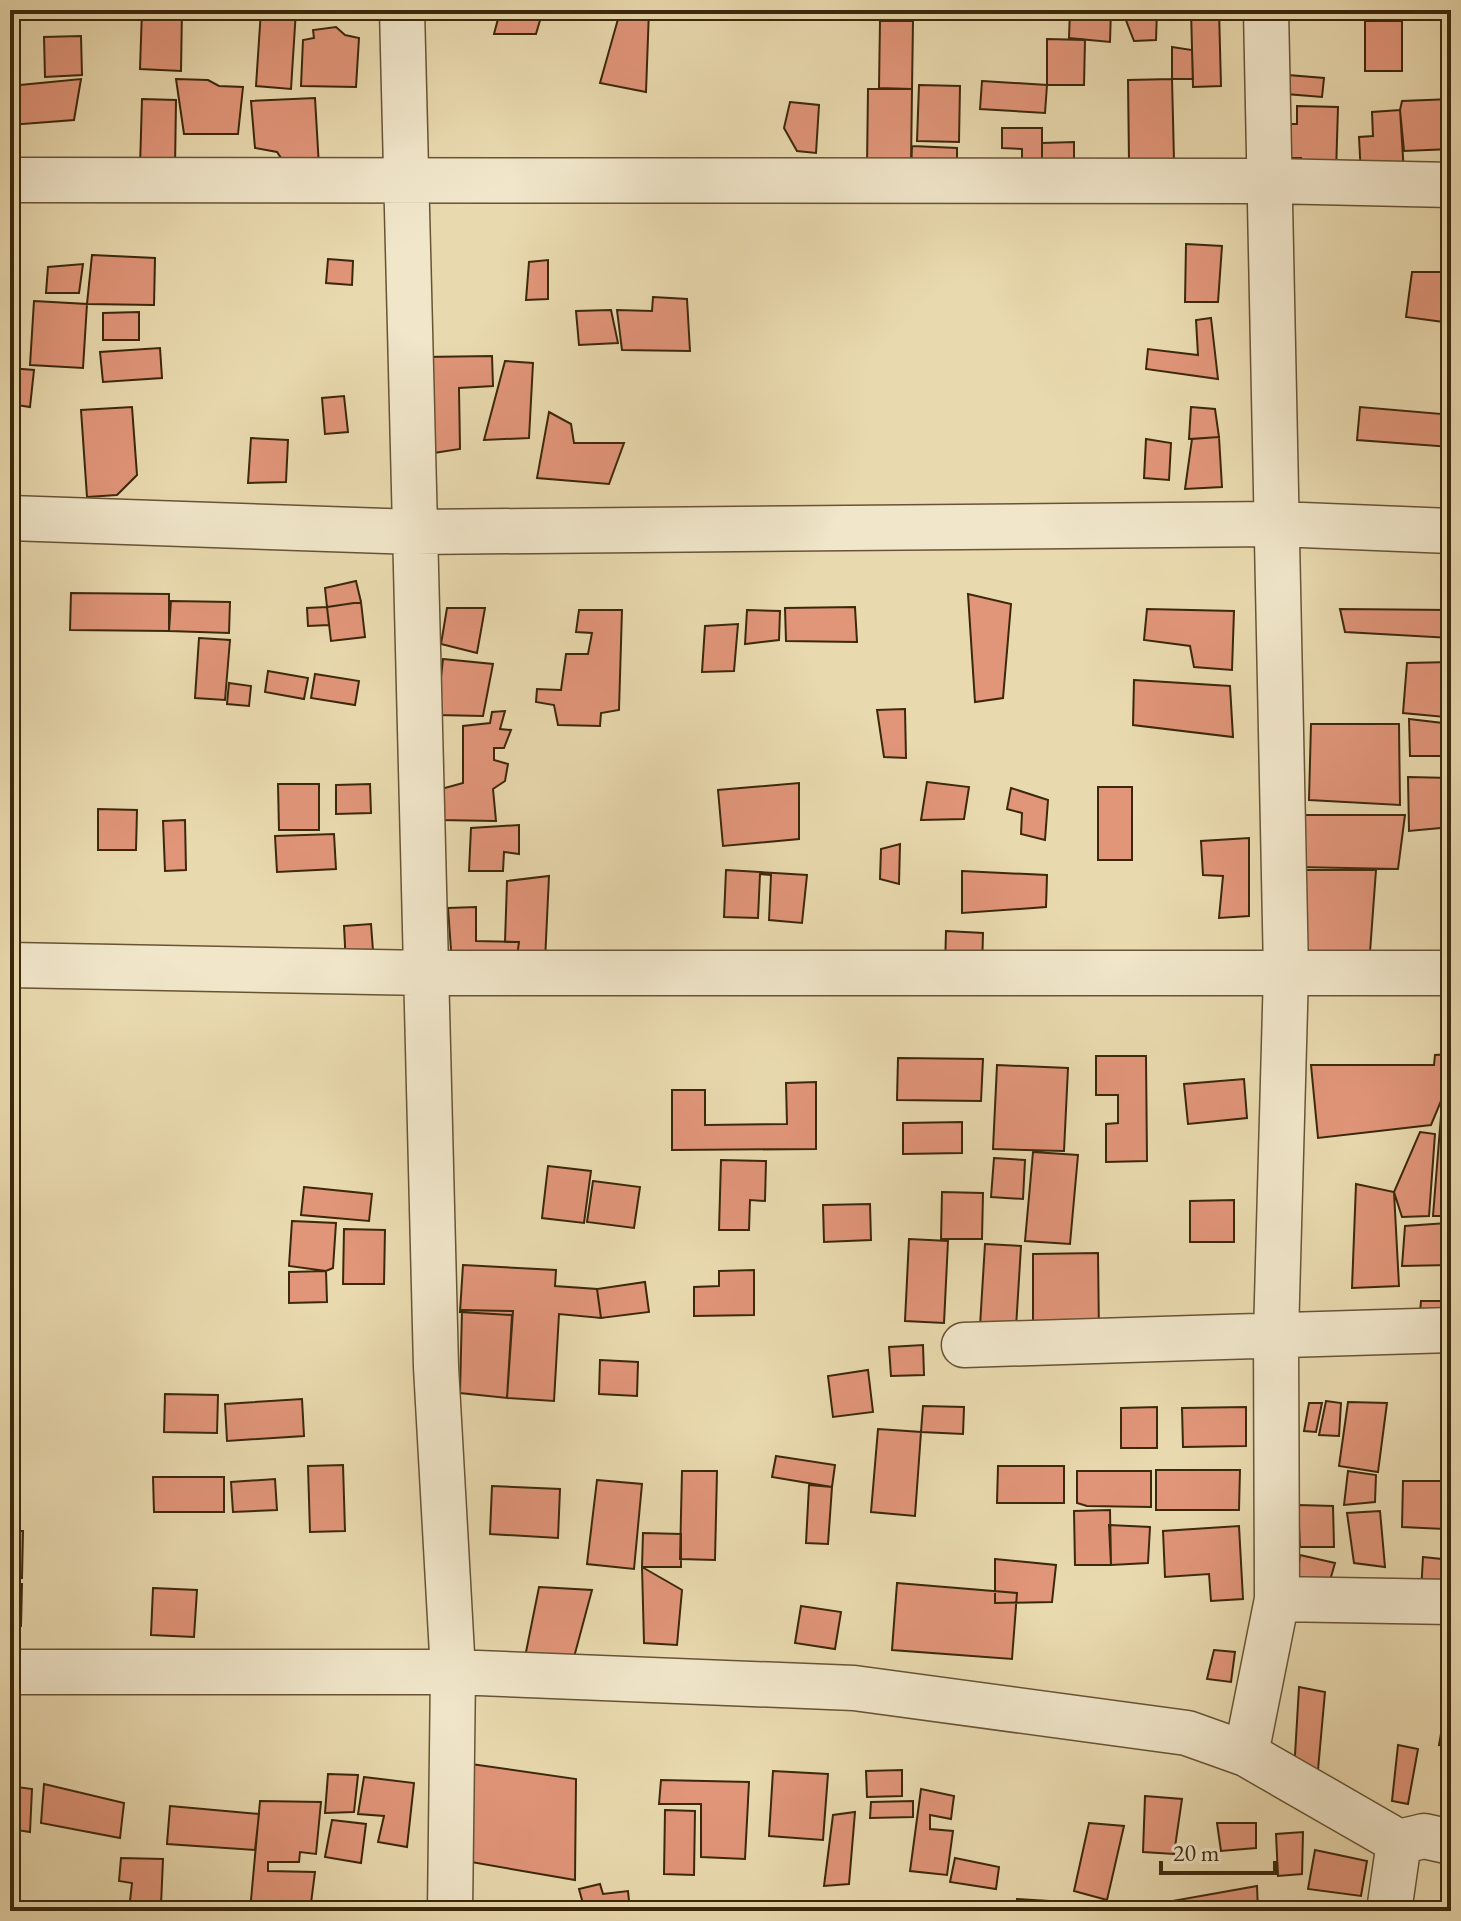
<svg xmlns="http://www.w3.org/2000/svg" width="1461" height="1921" viewBox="0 0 1461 1921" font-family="'EB Garamond',serif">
<rect width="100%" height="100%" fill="#e9d9ae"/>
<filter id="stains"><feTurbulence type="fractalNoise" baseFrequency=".0025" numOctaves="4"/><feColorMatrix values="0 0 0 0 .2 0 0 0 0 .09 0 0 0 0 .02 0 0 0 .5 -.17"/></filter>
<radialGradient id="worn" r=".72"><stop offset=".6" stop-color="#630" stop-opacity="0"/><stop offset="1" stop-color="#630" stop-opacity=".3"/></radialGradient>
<path fill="#e19579" stroke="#3c280c" stroke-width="2" d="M142,10H182L181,71L140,69Z
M261,10H296L291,89L256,86Z
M446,10H543L536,34H494L498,19L447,20Z
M630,10H649L646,92L600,83L620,12Z
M1070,10H1111L1110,42L1069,38Z
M1122,10H1157L1156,40L1134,41Z
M1191,10H1219L1221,86L1193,87Z
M1400,10H1446L1445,17L1399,16Z
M880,21H913L912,89L879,88Z
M1365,21H1402V71H1365Z
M336,27L345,35L359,38L356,87L301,86L303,40L314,38L313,30Z
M81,36L82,75L45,77L44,37Z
M1047,39L1085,40L1084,85H1047Z
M1172,47L1192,50L1193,79H1172Z
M1288,75L1324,78L1322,97L1286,94Z
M81,79L74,120L10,125V86Z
M176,79L208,80L219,86L243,87L238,134H184Z
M1172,79L1174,160L1129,161L1128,80Z
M982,81L1047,85L1045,113L980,109Z
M919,85L960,86L959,142L917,141Z
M868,89H912L911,166H867Z
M315,98L319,167H287L277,152L255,148L251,101Z
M142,99L176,100L175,168L140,167Z
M1451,99V149L1404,151L1400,110L1402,101Z
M790,102L819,105L816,153L797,151L784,128Z
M1297,106L1338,107L1336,173L1301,172V158H1285L1286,124H1297Z
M1400,110L1404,173L1361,176L1359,137L1373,136L1372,112Z
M1002,128H1042V174L1022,173V149L1002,148Z
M1074,142V171L1042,174V143Z
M912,146L957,148V174L911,173Z
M1186,244L1222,246L1218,302H1185Z
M92,255L155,258L154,305L87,304Z
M328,259L353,261L352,285L326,283Z
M548,260V299L526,300L529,262Z
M83,264L79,293H46L48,267Z
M1412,272H1451V323L1406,317Z
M653,297L687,299L690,351L622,350L617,310L652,311Z
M34,301L87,304L83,368L30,365Z
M611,310L618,343L579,345L576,311Z
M139,312V340H103V313Z
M1211,318L1218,379L1146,369L1148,349L1198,355L1196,320Z
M160,348L162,378L103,382L100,352Z
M492,356L493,386L459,388L460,449L427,454L423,357Z
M505,361L533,363L529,438L484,440Z
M1446,364H1451V447L1357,440L1360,407L1441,414Z
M10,368L34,370L30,407L10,404Z
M344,396L348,432L325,434L322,398Z
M132,407L137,475L117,495L87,497L81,410Z
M1191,407L1215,409L1219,437L1189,439Z
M549,412L571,424L574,443H624L609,484L537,478Z
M1219,437L1222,487L1185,489L1192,439Z
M251,438L288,440L286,482L248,483Z
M1146,439L1171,443L1169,480L1144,478Z
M356,581L361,602L327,607L325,588Z
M71,593L169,594V631L70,630Z
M968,594L1011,604L1003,698L975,702Z
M171,601L230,602L229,633L169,631Z
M361,602L365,637L331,641L327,607Z
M327,607L329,625L308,626L307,608Z
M855,607L857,642L786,641L785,608Z
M447,608H485L477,653L441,644Z
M1147,609L1234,611L1232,670L1194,667L1190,646L1144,640Z
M1340,609L1451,610V638L1345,632Z
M579,610H622L619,710L601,713L600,726L558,725L554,705L536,702L537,689L561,690L566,654H588L592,633L576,632Z
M747,610L780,611L779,640L745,644Z
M738,624L734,671L702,672L705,626Z
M199,638L230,640L225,700L195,698Z
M443,659L493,664L483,716L437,715Z
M1451,662L1445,717L1403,713L1407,663Z
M268,671L308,678L304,699L265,692Z
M315,674L359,681L355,705L311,698Z
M1134,680L1230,686L1233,737L1133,725Z
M229,683L251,686L249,706L227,704Z
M905,709L906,758L884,757L877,710Z
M505,711L500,729L511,730L504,748H494V760L508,764L505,781L493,789L496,821L439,820L441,789L463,783V726L490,723L492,712Z
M1409,719L1451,724V756H1410Z
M1311,724H1399L1400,805L1309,800Z
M1408,777L1451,778V827L1409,831Z
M927,782L969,787L964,819L921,820Z
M799,783V839L723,846L718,790Z
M278,784H319V830H279Z
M370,784L371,813L336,814V785Z
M1098,787H1132V860H1098Z
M1011,788L1048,800L1045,840L1021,834L1022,813L1007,809Z
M98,809L137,810L136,850H98Z
M1297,815H1405L1398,869L1296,867Z
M185,820L186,870L165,871L163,821Z
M519,825V854L504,852L503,871H469L471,828Z
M334,834L336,869L277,872L275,836Z
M1249,838V916L1219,918L1223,876L1203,875L1201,841Z
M900,844L899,884L880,879L881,849Z
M726,870L807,875L802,923L769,920L771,875L760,874L758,918L724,917Z
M1304,870H1376L1369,966L1298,962Z
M962,871L1047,875L1046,907L962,913Z
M549,876L545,961L516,964L519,942H505L507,881Z
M476,907V941L519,942L516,964H452L448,908Z
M371,924L374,964L346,966L344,926Z
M946,931L983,933L982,970L945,968Z
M1451,1054V1077L1431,1125L1318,1138L1311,1065H1434L1435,1055Z
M1096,1056H1146L1147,1161L1106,1162V1124L1118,1123V1095H1096Z
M898,1058L983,1059L981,1101L897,1100Z
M997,1065L1068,1068L1064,1151L993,1149Z
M1244,1079L1247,1118L1188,1124L1184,1084Z
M816,1082V1149L672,1150V1090H705V1125L787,1124L786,1083Z
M1442,1103H1451V1210L1444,1216H1433Z
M962,1122V1153L903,1154V1123Z
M1420,1132L1435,1134L1429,1216L1402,1217L1394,1192Z
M1033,1152L1078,1155L1070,1244L1025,1241Z
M994,1158L1025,1160L1023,1199L991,1197Z
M721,1160L766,1161L765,1201L750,1200L749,1230H719Z
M548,1166L591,1171L584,1223L542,1218Z
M593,1181L640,1187L634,1228L587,1222Z
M1356,1184L1394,1192L1399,1286L1352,1288Z
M304,1187L372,1194L369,1221L301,1215Z
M942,1192L983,1193L982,1239H941Z
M1234,1200V1242H1190V1201Z
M870,1204L871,1240L824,1242L823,1205Z
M292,1221L336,1223L333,1268L326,1271L289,1266Z
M1447,1223L1450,1265L1402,1266L1405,1226Z
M344,1229L385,1230L384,1284H343Z
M909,1239L948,1241L944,1323L905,1321Z
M985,1244L1021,1246L1016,1328L980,1326Z
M1098,1253L1099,1336L1033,1337V1254Z
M463,1265L556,1270L555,1286L597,1289L601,1318L559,1314L554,1401L507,1398L512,1315L460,1312Z
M754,1270V1315L694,1316V1287L719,1286V1271Z
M326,1271L327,1302L289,1303V1272Z
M645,1282L649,1312L601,1318L597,1289Z
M1421,1301H1451V1325H1419Z
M462,1310L513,1311L507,1398L460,1393Z
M923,1345L924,1375L891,1376L889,1347Z
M600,1360L638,1362L637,1396L599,1394Z
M868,1370L873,1412L833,1417L828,1376Z
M165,1394L218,1395L217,1433L164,1432Z
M302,1399L304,1436L227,1441L225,1404Z
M1326,1401L1341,1403L1339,1436L1319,1435Z
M1348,1402L1387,1403L1378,1472L1339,1466Z
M1309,1403H1322L1316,1432L1304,1431Z
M923,1406L964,1407L963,1434L921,1432Z
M1157,1407V1448H1121V1408Z
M1246,1407V1446L1183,1447L1182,1408Z
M878,1429L921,1432L915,1516L871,1512Z
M776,1456L835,1465L832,1487L772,1477Z
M1448,1464L1451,1465V1527H1449Z
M343,1465L345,1531L310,1532L308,1466Z
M998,1466H1064V1503H997Z
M1156,1470H1240L1239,1510H1156Z
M682,1471H717L715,1560L680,1559Z
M1077,1471H1151V1507L1087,1506L1077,1503Z
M1348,1471L1376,1475L1375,1502L1344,1505Z
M153,1477H224V1512H154Z
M275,1479L277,1510L233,1512L231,1482Z
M597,1480L642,1484L634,1569L587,1564Z
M1403,1481H1443L1444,1529L1402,1527Z
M809,1485L832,1487L828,1544L806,1543Z
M492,1486L560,1489L558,1538L490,1534Z
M1298,1505L1333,1506L1334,1547H1300Z
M1110,1510L1111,1565H1075L1074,1511Z
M1380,1511L1385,1567L1354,1563L1347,1513Z
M1109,1525L1150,1527L1148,1563L1111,1565Z
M1239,1526L1243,1599L1211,1601L1209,1574L1165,1577L1163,1531Z
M10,1531H23L22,1578H10Z
M643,1533L681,1534V1567H642Z
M1300,1555L1335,1563L1327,1591L1296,1588Z
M1423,1557L1451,1560V1593L1421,1592Z
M995,1559L1056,1565L1052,1602L995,1603Z
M642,1567L682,1590L677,1645L644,1643Z
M897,1583L1017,1593L1012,1659L892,1650Z
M10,1584H22L21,1626L10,1625Z
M539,1587L592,1590L573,1661L525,1657Z
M153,1588L197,1590L194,1637L151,1635Z
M801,1606L841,1612L835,1649L795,1643Z
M1214,1650L1235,1652L1231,1682L1207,1679Z
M1299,1687L1325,1692L1317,1781L1294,1772Z
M1448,1693H1451V1746L1439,1745Z
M1398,1745L1418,1749L1408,1804L1392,1801Z
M471,1764L576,1779L575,1880L471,1862Z
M902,1770V1796L867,1797L866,1771Z
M773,1771L828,1774L823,1840L769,1836Z
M328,1774L358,1775L354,1812L325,1813Z
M364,1777L414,1783L407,1847L378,1842L384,1816L358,1814Z
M661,1780L749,1782L745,1859L701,1857V1804H659Z
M44,1784L124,1803L120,1838L41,1823Z
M10,1786L32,1789L30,1832L10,1829Z
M921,1789L954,1796L951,1819L930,1815V1829L953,1831L947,1875L910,1871Z
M1145,1796L1182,1799L1174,1854L1143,1852Z
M260,1801L321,1802L316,1854L300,1852L299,1862H268V1871L315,1872L310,1911H250Z
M913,1801V1817L870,1818L871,1802Z
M170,1806L259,1814L255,1850L167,1844Z
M665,1810L695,1811L694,1875L664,1874Z
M855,1812L849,1884L824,1886L833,1815Z
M332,1820L366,1824L361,1863L325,1857Z
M1089,1823L1124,1826L1107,1900L1074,1891Z
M1217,1823H1256V1848L1221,1851Z
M1303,1832L1302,1874L1278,1876L1276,1834Z
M1315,1850L1367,1861L1361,1896L1308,1889Z
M121,1858L163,1859L161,1905L130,1901L132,1883L119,1881Z
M955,1858L999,1867L996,1889L950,1882Z
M600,1884L603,1894L628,1891L630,1911H585L579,1889Z
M1257,1886L1258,1911H1161V1903Z
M1017,1899L1065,1902L1064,1911H1017Z
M940,1905L1007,1908L1006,1911H939Z
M1147,1906L1148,1911H1112Z"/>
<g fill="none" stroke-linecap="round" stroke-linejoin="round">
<defs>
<path id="minor" d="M402,10L436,1367L453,1672L450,1911
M10,180L1270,181L1451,185
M10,518L415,532L1277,524L1451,531
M10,965L426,973H1451
M964,1345L1451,1330
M1277,1599L1451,1602
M10,1672H453L854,1688L1187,1733L1246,1754L1399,1842L1424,1836L1451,1842
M1246,1754L1277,1599L1276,1335L1286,972L1266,10
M1389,1911L1399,1842"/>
</defs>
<use href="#minor" stroke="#675434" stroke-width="47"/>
<use href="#minor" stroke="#f1e6ca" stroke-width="44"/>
</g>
<rect width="1461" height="1921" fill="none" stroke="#e9d9ae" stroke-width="40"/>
<rect x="12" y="12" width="1437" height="1897" fill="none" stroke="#3c280c" stroke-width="4"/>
<rect x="20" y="20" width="1421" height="1881" fill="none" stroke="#3c280c" stroke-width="2"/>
<path d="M1161 1861v12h114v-12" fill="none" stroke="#3c280c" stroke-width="4"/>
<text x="1173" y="1861" font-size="24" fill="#3c280c" stroke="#f1e6ca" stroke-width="6" paint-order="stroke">20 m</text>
<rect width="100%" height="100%" filter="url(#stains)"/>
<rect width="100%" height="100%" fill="url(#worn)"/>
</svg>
